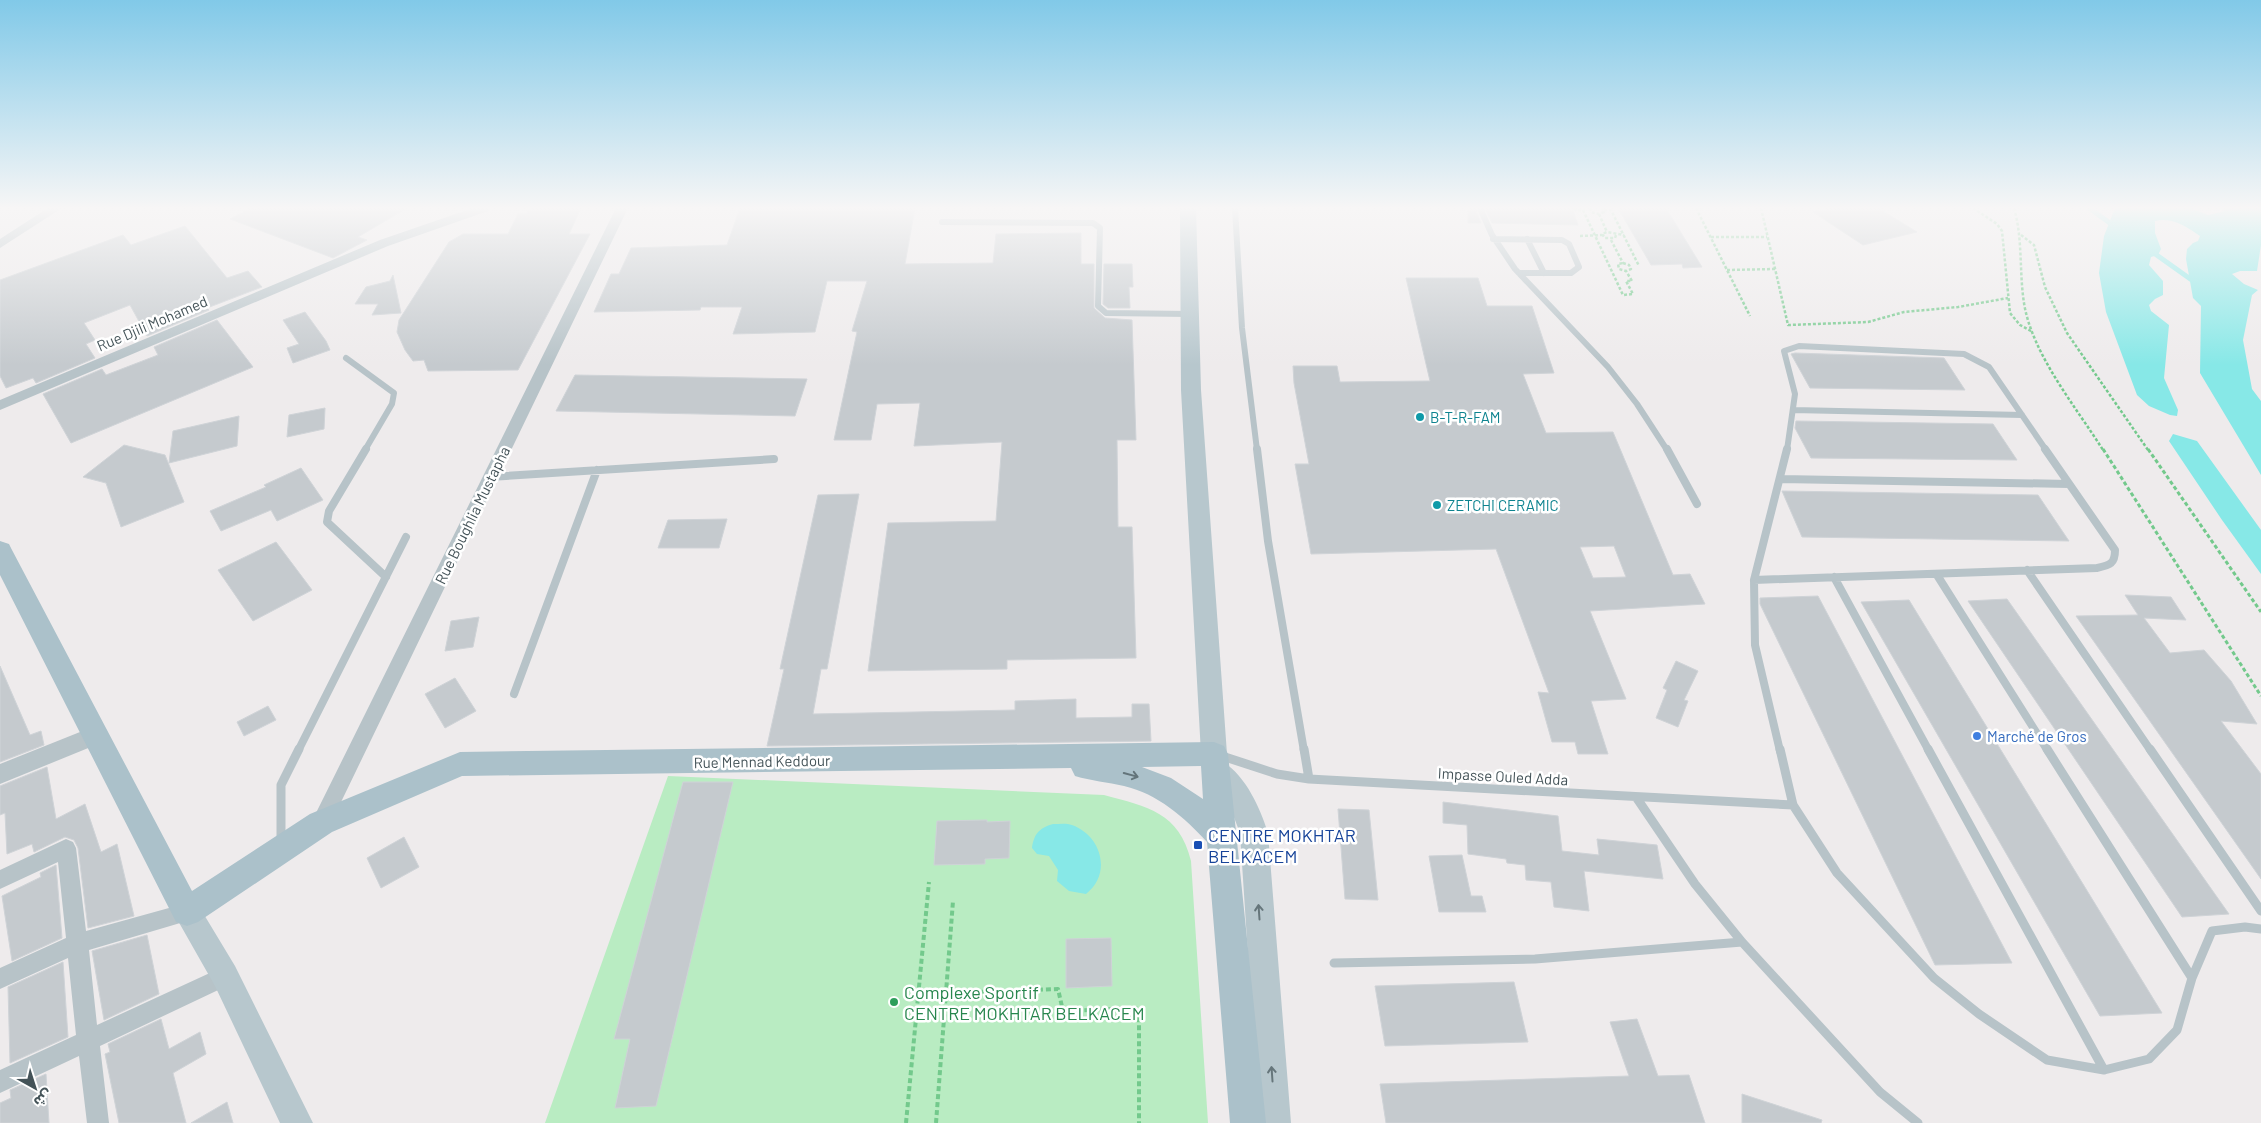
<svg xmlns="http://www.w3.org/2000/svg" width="2261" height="1123" viewBox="0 0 2261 1123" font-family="Barlow,'Noto Sans Arabic',sans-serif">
<rect width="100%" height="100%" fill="#eeebec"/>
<path fill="#b9ecc2" d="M668,776L1104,795C1148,807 1179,812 1191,861L1208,1123H545Z"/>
<path fill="#87e8e7" d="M2115,208H2190L2208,215L2225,211L2220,208H2261V245L2257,271H2240L2232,274L2244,284L2258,290L2252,295L2243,340L2252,389L2261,401V475L2200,373L2201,306L2193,298L2186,259L2187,249L2193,243L2198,241L2200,236C2186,226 2171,217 2155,221V233L2161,249L2158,255L2151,257L2149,265L2163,281V295L2155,299L2149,305L2151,311L2169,325L2164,378L2178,410L2177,416L2170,415L2149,406L2137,395L2106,312L2099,273L2104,236Z
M2173,434L2197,441L2261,530V574L2222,520L2169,441Z
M1053,824C1059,824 1067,823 1072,825C1102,836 1112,874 1086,894L1069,891L1057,881L1058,870L1049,856L1037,854L1032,848C1034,834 1039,828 1053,824Z"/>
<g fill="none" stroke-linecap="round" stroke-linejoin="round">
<path stroke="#87e8e7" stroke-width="5" d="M2089,208L2114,226
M2151,251L2196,283"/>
</g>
<path fill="#c5cace" stroke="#cfd3d7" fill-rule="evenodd" d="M251,208H407L358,237L367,240L333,258L230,219Z
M542,208H581L569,234H590L518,370L428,371L424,360L413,361L405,350L397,332L399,320L449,242L463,234H508L518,214L527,213L528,210Z
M740,208H915L905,264L993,263L996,234L1081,233V264H1094V308L1105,318L1132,320L1136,440H1117L1118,527H1132L1136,658L1007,660V669L868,671L888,523L996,521L1002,442L914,446L920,403L877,404L871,440H834L857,332L852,331L867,281H827L815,332L733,334L742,307H701L700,310L594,312L611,274H619L631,248L727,245Z
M1468,208H1475L1481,223H1468Z
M1485,208H1572L1578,225L1492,223Z
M1618,208H1666L1702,267L1683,268L1682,264L1651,265Z
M1836,208H1878L1917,232L1863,245L1813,212Z
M185,226L227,278L248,271L262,287L207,308L209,310L147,336L130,305L84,323L95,340L86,344L95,358L36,383L33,378L6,388L0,376V280L123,235L131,245Z
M1104,264H1132L1133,287H1129L1130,308H1108L1103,304Z
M393,275L401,313L372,315L378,304H355L366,287L390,281Z
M1406,278H1478L1487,306H1532L1554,373L1523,374L1546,433L1613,432L1673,575L1690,574L1705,604L1590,611L1626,699L1591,701L1608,754H1578L1575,742H1552L1538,692L1549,693L1496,549L1311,554L1295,464H1309L1294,383L1293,366H1337L1340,382L1430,381ZM1614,546L1626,577L1593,578L1580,547Z
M305,312L326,341L330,350L293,363L287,348L299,344L283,320Z
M217,320L253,367L71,443L43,394L102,369L106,375L158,355L154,347Z
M1795,353L1944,358L1965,390L1810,388L1791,354Z
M575,375L807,379L795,416L556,411Z
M325,408L324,429L287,437L289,415Z
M239,416L237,446L169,463L173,431Z
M1796,421L1993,424L2017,460L1811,458L1795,428Z
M124,445L165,455L184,502L121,527L106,483L83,477Z
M301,468L323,500L277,521L271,510L221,531L210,511L266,487L264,485Z
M1782,491L2038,495L2069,541L1802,537Z
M859,494L827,669H821L813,714L1015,710V701L1076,699V718L1132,717V704H1149L1151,741L767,746L784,669H780L818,495Z
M727,519L719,548H658L668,520Z
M276,542L312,590L253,621L218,570Z
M2125,595L2171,597L2186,620L2144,618L2170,653L2204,650L2231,681L2257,724L2221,721L2261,774V879L2076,616L2138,615Z
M1818,596L2012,963L1935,965L1760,604V598Z
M2007,599L2229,914L2182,917L1968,601Z
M1909,600L2162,1013L2100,1016L1861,602Z
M479,617L473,647L445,651L451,621Z
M1676,661L1698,671L1684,700L1688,701L1678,727L1656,718L1667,690L1663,688Z
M0,666L30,735L41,731L44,745L0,762Z
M455,678L476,711L445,728L425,694Z
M268,706L276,720L244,736L237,722Z
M47,767L56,819L85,804L101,852L117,844L134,916L88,928L78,848L74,840L65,837L34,852L32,844L7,854L5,813L0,815V786Z
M683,782H733L656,1106L615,1108L630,1039H614Z
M1443,802L1558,816L1562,851L1599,855L1597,839L1657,845L1663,879L1584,871L1589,911L1554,907L1551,882L1526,880L1525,865L1507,863L1506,859L1468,854L1467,825L1443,823Z
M1338,809L1369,810L1378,900L1345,899Z
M987,820V822L1010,821L1009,858L985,859V864L934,865L937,821Z
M404,837L419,867L381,888L367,858Z
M1462,855L1471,896H1482L1486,912H1439L1429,856Z
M56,865L62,938L12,961L2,896L41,877L40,873Z
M147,935L159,994L104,1020L92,951Z
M1111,938L1112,986L1066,988V939Z
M63,962L68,1037L10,1063L8,987Z
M1514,982L1528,1042L1385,1046L1375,986Z
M161,1019L169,1049L200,1032L206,1054L173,1073L186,1123H119L105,1054L110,1052L108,1044Z
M1637,1019L1658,1076L1689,1075L1705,1123H1386L1380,1084L1629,1076L1610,1022Z
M46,1074L49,1123H0V1103L11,1098L10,1090Z
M1742,1094L1822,1120L1821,1123H1742Z
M227,1102L233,1123H191Z"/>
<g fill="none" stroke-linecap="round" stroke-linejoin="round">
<path stroke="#73c98c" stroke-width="2.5" stroke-dasharray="3 2" stroke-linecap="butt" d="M1574,208L1576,210H1585
M1590,208L1591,212L1599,214L1604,212L1602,208
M1696,208L1750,316
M1696,208H1710
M1761,208L1788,325L1868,322L1904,312L1958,307L2008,298
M1973,208L1997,224L2002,231L2010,313L2020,325L2031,331
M2014,208C2023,239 2019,271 2024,303C2032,354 2076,407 2103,450
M1583,210L1623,295L1633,294L1626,281H1632L1626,271
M1604,210H1611L1639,266
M1599,214L1607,232
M1616,235L1615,238H1605L1602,234L1607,232L1624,235
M2021,235L2034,245L2045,287L2067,333L2148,450
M1580,236L1602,235
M1711,237H1767
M1611,240L1623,263
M1623,263L1629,265L1631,269L1626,271L1619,269L1618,264Z
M1727,270L1775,269"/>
<path stroke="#73c98c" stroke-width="3" stroke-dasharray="4 2.5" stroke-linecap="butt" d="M2103,449L2261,696
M2148,449L2261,612"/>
<path stroke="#73c98c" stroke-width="4" stroke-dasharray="5 3" stroke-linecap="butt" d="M918,994L1058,989L1063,1011L1139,1008V1123
M906,1123L929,882
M936,1123L953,901"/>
<path stroke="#b7c3c8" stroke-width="6" d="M1235,208L1242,328L1257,450
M1480,208L1492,235L1515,269L1608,367L1637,404L1667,450
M942,222L1093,223L1100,228L1098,306L1106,313L1190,314
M1493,239L1562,240L1569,244L1579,267L1571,273H1519
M1527,239L1544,273
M346,358L394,393L392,404L365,450
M1793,410L2022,415
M1787,450L1795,394L1784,351L1799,346L1964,354L1989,367L2046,450"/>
<path stroke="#b7c3c8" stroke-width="8" d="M366,449L329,511L327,522L386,577
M1257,449L1268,541L1304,751
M1667,449L1697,504
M490,477L774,459
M1781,479L2069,484
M2027,570L2151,751
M1937,575L2048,751
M1834,577L1929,751
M1754,580L1755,645L1780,751
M1754,580L1787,449
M1754,580L2097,568C2110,565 2115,564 2115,550L2045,449
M514,694L597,470
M298,751L406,537"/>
<path stroke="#b7c3c8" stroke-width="9" d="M1304,749L1309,779
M1780,749L1793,805L1837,873L1934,978L1979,1014L2047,1060L2104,1070L2149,1059L2177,1030L2192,978L2212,931L2245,927L2261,929
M1928,749L2104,1070
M2047,749L2192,978
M2150,749L2261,911
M1219,755L1277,774L1309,779L1793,805
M1636,797L1695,884L1742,942L1880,1092L1918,1123
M281,843V785L299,749
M1334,963L1535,959L1742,942"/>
<path fill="#b7c3c8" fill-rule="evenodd" d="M48,208H62L0,248V239Z
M473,208H490L488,211L388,246L0,410V400L380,240Z
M616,208H628L328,829L321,831L314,829L311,823L314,817Z
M66,839L73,842L76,848L86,931L187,903L194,905L197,912L194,919L187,921L89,950L97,1025L225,966L233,969L236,976L233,983L100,1046L109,1123H87L79,1056L0,1093V1070L76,1035L68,958L0,989V968L66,938L58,862L0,889V870Z"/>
<path fill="#b7c3c8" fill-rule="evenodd" d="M95,726L103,728L106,735L103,742L0,784V764Z"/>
<path fill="#b7c7cd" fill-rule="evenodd" d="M1180,208H1196L1201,390L1227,754L1223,762C1246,776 1260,808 1268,833L1291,1123H1259L1240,833L1230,807L1203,770L1207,762L1201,754L1181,390Z
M187,899L197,903L235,966L313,1123H280L215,986L173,912L177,903Z"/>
<path fill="#abc1ca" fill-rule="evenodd" d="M0,541L9,544L12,550L192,891L310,814L460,752L1214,742L1224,746L1228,754L1266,1123H1230L1207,842C1184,817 1158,794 1124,786C1108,782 1091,781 1075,776L1071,768L462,776L332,832L198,922L187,926L176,922L0,575ZM1201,766L1203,799L1171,778L1142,767Z"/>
</g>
<defs><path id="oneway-shaft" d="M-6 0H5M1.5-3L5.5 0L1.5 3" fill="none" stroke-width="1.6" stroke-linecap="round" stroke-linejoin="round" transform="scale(1.25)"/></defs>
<use stroke="#63747a" href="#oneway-shaft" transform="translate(1131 775) rotate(15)"/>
<g stroke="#66767b">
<use href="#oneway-shaft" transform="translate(1259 912) rotate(-94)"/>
<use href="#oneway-shaft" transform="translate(1272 1074) rotate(-94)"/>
</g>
<linearGradient id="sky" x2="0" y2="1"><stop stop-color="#81c9e8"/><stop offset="0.57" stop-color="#f7f6f6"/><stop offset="1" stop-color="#f7f6f6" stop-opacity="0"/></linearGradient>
<rect width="2261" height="365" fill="url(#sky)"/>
<g fill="#0f9aa8" stroke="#fff" stroke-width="2">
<circle cx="1420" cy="417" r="5"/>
<circle cx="1437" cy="505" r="5"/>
</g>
<circle fill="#3f7fe0" stroke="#fff" stroke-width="2" cx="1977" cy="736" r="5"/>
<rect fill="#1a4fb4" stroke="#fff" stroke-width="2" x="1193" y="840" width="10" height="10" rx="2.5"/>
<circle fill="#2e9e5b" stroke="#fff" stroke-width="2" cx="894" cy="1002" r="5"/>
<g text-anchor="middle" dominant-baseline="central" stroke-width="5" stroke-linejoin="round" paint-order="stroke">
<g font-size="15" fill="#445358" stroke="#fff">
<text transform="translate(152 323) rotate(-23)">Rue Djili Mohamed</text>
<text transform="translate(472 515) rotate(-64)">Rue Boughlia Mustapha</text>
<text transform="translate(762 761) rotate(-1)">Rue Mennad Keddour</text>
<text transform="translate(1503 776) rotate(3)">Impasse Ouled Adda</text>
</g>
<g font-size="15" fill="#0d838f" stroke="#fff" text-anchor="start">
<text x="1430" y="417">B-T-R-FAM</text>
<text x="1447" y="505">ZETCHI CERAMIC</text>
</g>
<g font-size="15" fill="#366cbe" stroke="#fff" text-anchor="start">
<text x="1987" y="736">Marché de Gros</text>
</g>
<g font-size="18" fill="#164399" stroke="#fff" text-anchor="start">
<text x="1208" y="835">CENTRE MOKHTAR<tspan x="1208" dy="21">BELKACEM</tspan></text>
</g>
<g font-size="18" fill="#27864d" stroke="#fff" text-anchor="start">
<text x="904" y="992">Complexe Sportif<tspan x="904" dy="21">CENTRE MOKHTAR BELKACEM</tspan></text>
</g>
</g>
<g transform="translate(35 1088) rotate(141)" stroke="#ffffff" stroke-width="4" paint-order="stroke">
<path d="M0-4L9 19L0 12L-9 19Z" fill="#445358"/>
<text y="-8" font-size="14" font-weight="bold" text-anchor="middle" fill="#445358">ش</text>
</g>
</svg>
